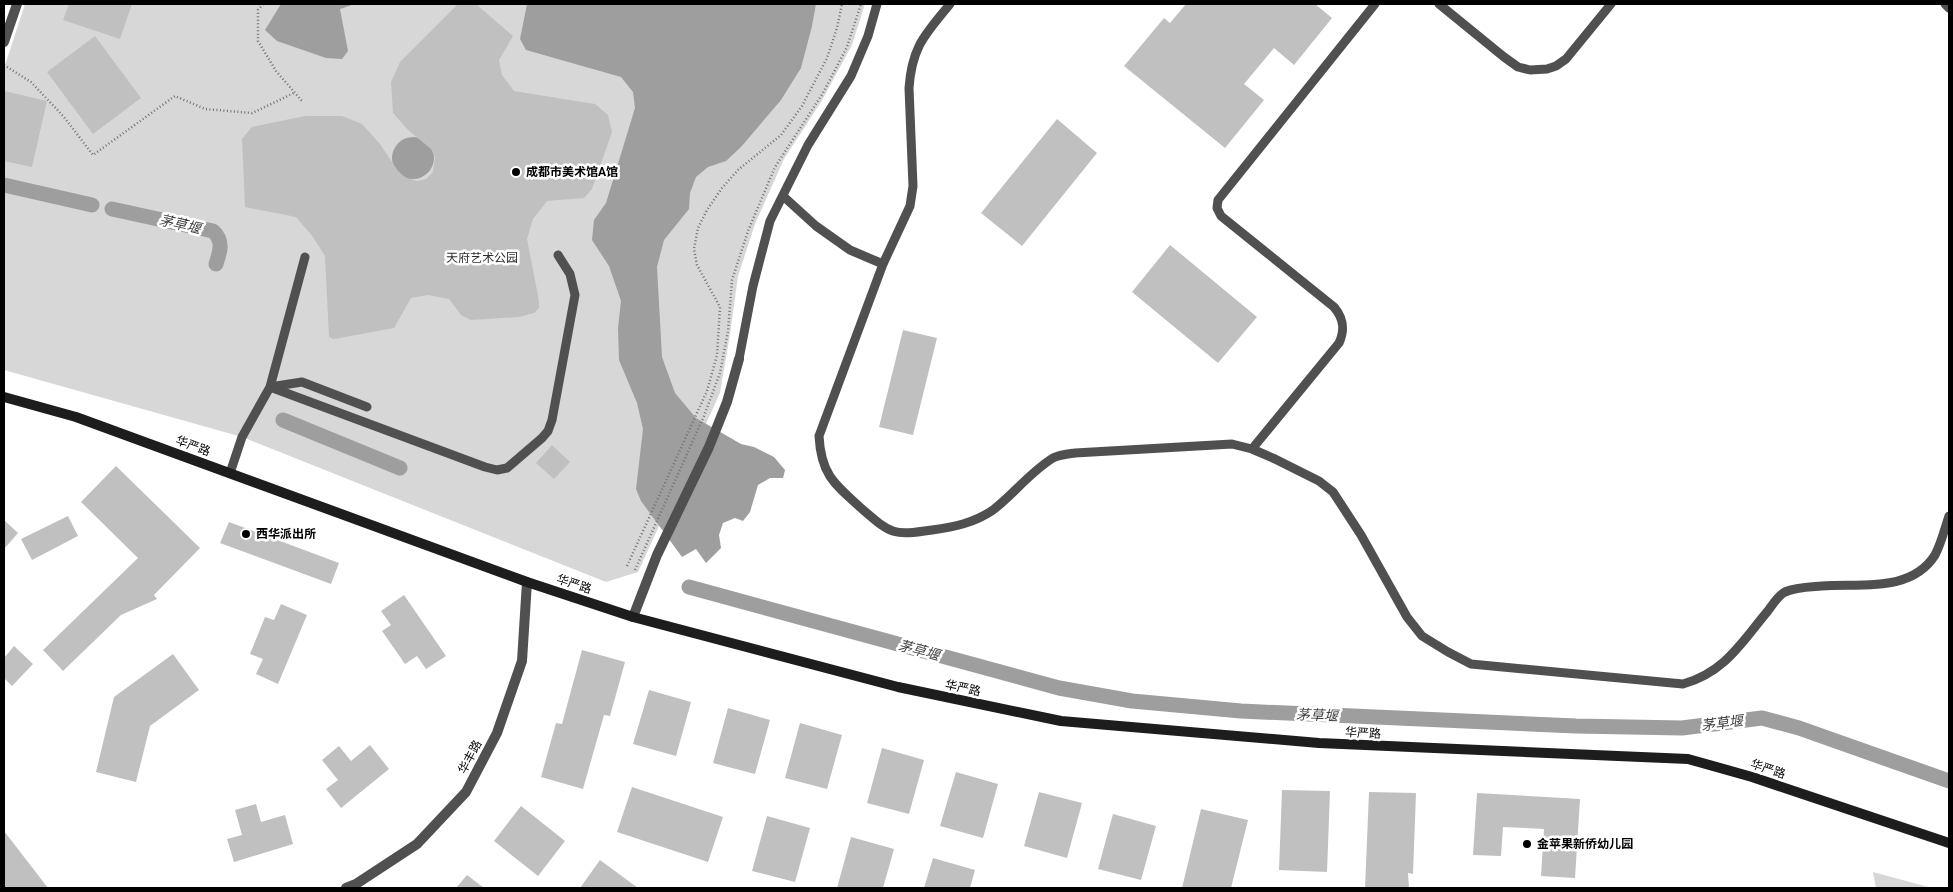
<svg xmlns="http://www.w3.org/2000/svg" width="1953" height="892" viewBox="0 0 1953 892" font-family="Roboto,'Noto Sans SC',sans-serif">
<rect width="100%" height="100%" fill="#fff"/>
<path fill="#d7d7d7" d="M25,4H865L852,45L821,102L784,159L755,224L738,276L730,334L720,393L638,572L606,582L242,437L4,370V68Z
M1873,872L1932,888H1876Z"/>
<path fill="#9e9e9e" d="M281,4H355L340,9L348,51L342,59L326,58L277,41L265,30Z
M527,4H816L812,26L801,68L781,100L741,147L726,161L708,167L696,177L690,193L689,209L664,240L657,267L662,357L675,393L696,418L741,444L754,447L774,457L785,470L783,478H770L758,485L750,512L743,521L735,518L723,523L719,535L721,548L706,563L696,549L682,557L641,501L636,489L643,429L637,403L619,360L618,328L621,301L609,266L592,240L594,220L606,203L635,108L633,92L621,77L526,50L520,39Z
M392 158a21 21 0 1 1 42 0a21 21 0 1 1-42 0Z"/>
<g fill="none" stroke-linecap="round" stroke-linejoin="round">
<path stroke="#9e9e9e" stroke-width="15" d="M4,185L92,205
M112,209L213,231C224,241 220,252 216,264
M283,420L400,468
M689,587L1059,688L1132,701L1241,711L1576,726L1682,728L1762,718L1799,728L1949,781"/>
</g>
<path fill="#c0c0c0" d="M69,4H132L120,39L63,20Z
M458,4H476L513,36L499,60L502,75L514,91L595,104L608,115L612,132L592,189L584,198L547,201L533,219L527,239L539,301V308L534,313L519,317L471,320L461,315L449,299L428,295L411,298L394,328L334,339L329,337L325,256L313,237L296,217L245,207L242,139L252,127L305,116H342L362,124L380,144L398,171L406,178L417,181L426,179L433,172L435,157L431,149L408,130L393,113L391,82L400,62Z
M1186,4H1315L1332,18L1294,65L1274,48L1244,84L1264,100L1225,148L1124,66L1164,18L1170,23Z
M95,36L141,98L93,134L47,72Z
M4,91L47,101L32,167L4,161Z
M1057,119L1097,153L1022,246L981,213Z
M1170,245L1257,317L1218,363L1132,292Z
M903,330L937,338L913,435L879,427Z
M552,445L570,462L554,479L536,463Z
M116,466L200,548L154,595L157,599L121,615L63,671L43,650L138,558L81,502Z
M68,516L78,536L32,560L21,539Z
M4,520L18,533L4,549Z
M229,522L339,563L331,584L220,543Z
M404,595L446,656L426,669L417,656L405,664L382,631L391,625L381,611Z
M281,604L307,615L278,684L256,674L263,659L250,654L265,617L274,620Z
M14,646L33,664L12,686L4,678V658Z
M582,650L625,662L610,716L604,715L583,789L541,777L556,723L562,724Z
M173,654L199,690L150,726L136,782L96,772L114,697Z
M649,690L691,702L676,756L633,744Z
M728,708L770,720L755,774L713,763Z
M800,723L842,735L827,789L785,778Z
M370,745L389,769L341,808L326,789L338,780L322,760L339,746L351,761Z
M882,748L924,760L909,814L867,803Z
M956,772L998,784L983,838L940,826Z
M632,787L723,817L708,862L617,832Z
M1282,790L1330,791L1327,872L1279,870Z
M1039,792L1082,803L1067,858L1024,846Z
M1369,792L1416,793L1413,874L1408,873L1409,888H1365Z
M1477,793L1580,799L1575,878L1541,876L1544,829L1503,827L1501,856L1473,855Z
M256,804L261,822L285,815L293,844L234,862L227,839L242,835L235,810Z
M521,806L565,841L538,876L494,841Z
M1201,809L1248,820L1231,888H1182Z
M1113,814L1156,826L1141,880L1098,869Z
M767,816L810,828L795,882L752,871Z
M4,831L48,888H4Z
M851,837L894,849L883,888H837Z
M933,858L975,870L970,888H924Z
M600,860L638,888H580Z
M467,875L484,888H456Z"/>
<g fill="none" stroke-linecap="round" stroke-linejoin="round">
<path stroke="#727272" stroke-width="2.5" stroke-dasharray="1 2.5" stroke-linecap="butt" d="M263,4L258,10V41L276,71L302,101
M4,65L31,82L64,117L93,155L175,96L205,109L252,113L294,93
M627,566L707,391L717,355L720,307L697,265L694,249L698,228L707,210L722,188L738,170L781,135L802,106L827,58L837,28L842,4
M635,570L704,416L720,373L728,331L732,280L748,231L775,167L823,93L847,47L861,4"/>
<path stroke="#505050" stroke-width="9" d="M950,4C925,35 912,46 909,88L913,186L910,206L883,264L819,436C821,474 834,484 861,508C891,534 892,536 932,530C954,527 974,523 993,510C1014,494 1030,472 1053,458C1059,455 1068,454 1075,453L1232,444L1252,449L1275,459L1319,481L1333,492L1361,535L1407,617L1422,636L1448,652L1471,664L1683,684C1725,672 1741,643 1767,612C1772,606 1778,595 1785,592C1796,587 1811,587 1822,586C1860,583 1911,593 1935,555C1941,544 1945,528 1949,516
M1439,4L1504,57L1518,67L1530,70L1547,69L1556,66L1566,59L1611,4
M1945,4L1949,8
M783,196L816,226L850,250L883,264
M739,359L753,286L770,221L808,145L851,76L868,36L877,4
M367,407L302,382L270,387L485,467L497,470L507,468L542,438L548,431L552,420L575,295L570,274L558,255
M1252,449L1339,343C1345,330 1344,319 1334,307L1221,216L1217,208L1218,200L1375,4
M230,473L242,437L270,387L305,257"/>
<path stroke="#505050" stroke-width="10" d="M4,42L17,4
M633,617L657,555L709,447L727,402L739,359
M346,888L356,884L417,844L466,792L497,733L522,661L527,582"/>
<path stroke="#1d1d1d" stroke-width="10" d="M4,397L76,417L527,582L633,617L898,687L1061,721L1319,743L1688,759L1752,777L1949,843"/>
</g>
<g fill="#000" stroke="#fff" stroke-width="2">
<circle cx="516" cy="172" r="5"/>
<circle cx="246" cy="534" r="5"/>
<circle cx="1527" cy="844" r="5"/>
</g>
<g text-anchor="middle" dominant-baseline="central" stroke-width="5" stroke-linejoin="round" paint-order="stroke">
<g font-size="12" font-weight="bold" fill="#000" stroke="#fff" text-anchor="start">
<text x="526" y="172">成都市美术馆A馆</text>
<text x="256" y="534">西华派出所</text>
<text x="1537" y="844">金苹果新侨幼儿园</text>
</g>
<g font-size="12" fill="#2e2e2e" stroke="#fff">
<text x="482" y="258">天府艺术公园</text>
</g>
<g font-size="12" fill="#000" stroke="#fff">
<text transform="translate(193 446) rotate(20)">华严路</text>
<text transform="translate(574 584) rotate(18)">华严路</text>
<text transform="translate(963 688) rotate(12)">华严路</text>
<text transform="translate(1363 733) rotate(3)">华严路</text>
<text transform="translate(470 757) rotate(-62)">华丰路</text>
<text transform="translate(1768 769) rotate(18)">华严路</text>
</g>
<g font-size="14" font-style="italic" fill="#3f3f3f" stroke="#fff">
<text transform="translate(180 224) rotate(13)">茅草堰</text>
<text transform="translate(919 650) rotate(15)">茅草堰</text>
<text transform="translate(1317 715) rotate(2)">茅草堰</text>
<text transform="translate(1722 723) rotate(-7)">茅草堰</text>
</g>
</g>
<rect width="1953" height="892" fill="none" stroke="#000000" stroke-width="10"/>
</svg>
